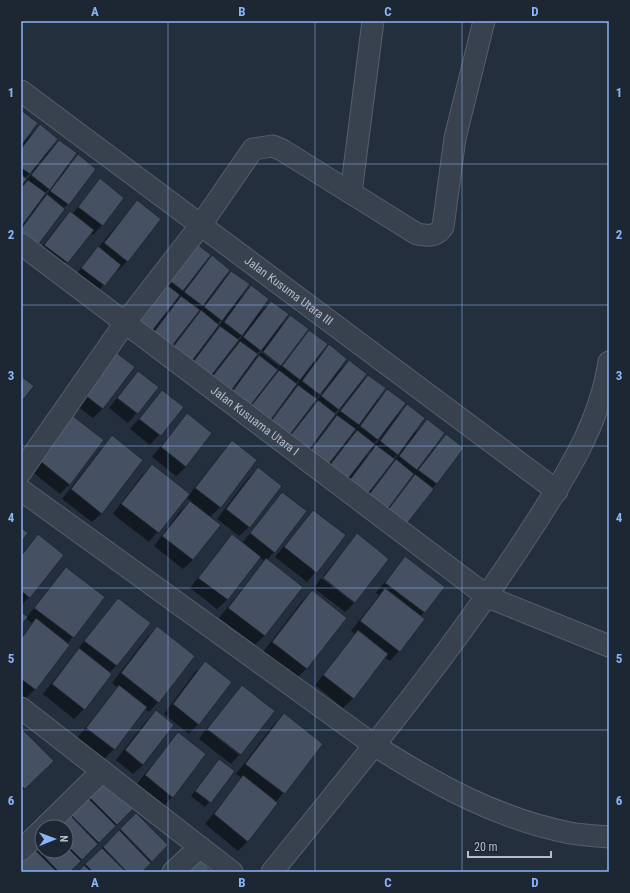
<svg xmlns="http://www.w3.org/2000/svg" width="630" height="893" viewBox="0 0 630 893" font-family="'Roboto Condensed',sans-serif">
<rect width="100%" height="100%" fill="#242f3e"/>
<path fill="#0007" fill-rule="evenodd" d="M21,111L28,137L40,126L49,151L59,141L68,166L78,156L68,204L21,249V188L23,186L21,185ZM31,172L32,173L27,180L25,178ZM49,189L50,190L46,195L45,193ZM40,200L42,201L38,205H37Z
M100,180L102,225L93,235L90,233L57,272L35,255L61,222L70,213L72,214Z
M137,201L127,261L118,271L116,269L99,290L77,273Z
M212,257L222,281L231,272L240,298L251,287L258,314L271,302L282,325L290,316L326,344L319,356L329,346L337,372L349,361L358,385L368,376L378,400L387,391L398,415L407,405L416,432L427,421L436,445L446,436L463,448L405,524L340,491L348,478L321,476L329,463L318,474L145,342L154,329L157,287L204,265ZM174,301L176,302L171,307L170,306ZM223,318L224,319L219,326L217,324ZM214,331L215,332L211,337L210,336ZM243,334H244L239,341L237,340ZM259,348L280,364L277,371L276,369L279,366L261,352L258,356L256,354L260,351L258,349ZM301,378L297,385L295,384ZM321,393L322,394L317,400L315,399ZM311,405L313,406L308,411L307,410ZM339,409L340,410L336,415L334,414ZM350,435L352,436L347,441L346,440ZM379,438L380,439L375,445L373,444ZM369,450L371,451L367,456L366,455ZM399,452L395,460L393,459Z
M134,367L102,409L93,418L72,402Z
M138,372L158,387L128,423L109,408Z
M162,391L183,407L150,445L130,429Z
M187,415L186,467L176,476L152,457Z
M59,424L70,484L60,494L26,467Z
M112,437L102,513L92,522L62,499L103,446Z
M232,442L256,460L220,507L210,517L193,560L183,569L154,546L180,511L191,501L186,497L149,542L113,514L142,475L152,465L189,495L223,451Z
M258,468L249,527L239,536L217,519L248,478Z
M282,493L274,552L267,560L302,587L264,636L255,645L219,618L264,561L259,557L227,600L217,609L190,588L223,545L232,536L242,543Z
M313,511L316,572L307,582L275,557Z
M357,535L355,602L323,576Z
M38,536L29,597L21,606V555Z
M405,557L443,588L420,617L399,651L390,661L384,657L353,698L343,708L315,685L355,634L351,631L379,595L376,593Z
M66,568L104,598L67,644L69,645L35,689L25,699L21,695V637L33,624L25,618L21,624V613L27,617Z
M321,578L354,603L345,612L314,588Z
M312,591L306,669L297,678L263,652L302,601Z
M118,599L117,665L109,673L84,709L74,719L43,694L109,609Z
M157,628L193,656L158,702L149,712L145,709L114,749L104,759L77,738L118,688L112,683L147,637Z
M205,663L198,724L189,734L164,714L195,672Z
M242,686L240,754L207,728Z
M156,711L143,765L133,774L116,760L146,721Z
M284,715L322,744L276,802L248,841L238,851L205,824L242,778L236,774L274,724Z
M206,729L239,755L231,764L199,739Z
M21,730L52,761L21,792Z
M178,733L172,797L163,807L136,785Z
M214,765L233,772L205,807L191,796Z
M101,778L132,809L69,872H21V858L42,837V851H66V827H52Z
M136,814L167,845L140,872H78Z"/>
<path fill="#455162" stroke="#1f2835" d="M21,110L38,123L21,146Z
M40,124L58,139L30,174L21,168V149Z
M59,140L77,153L50,190L31,175Z
M78,154L96,169L69,205L50,191Z
M21,174L27,179L21,186Z
M100,178L124,198L103,226L78,207Z
M28,180L46,193L21,227V188Z
M47,194L65,209L38,245L21,232V229Z
M137,200L161,219L128,262L104,243Z
M70,211L94,230L68,263L44,245Z
M192,240L211,255L183,291L165,277Z
M98,246L121,265L105,286L81,268Z
M212,255L230,270L203,306L184,292Z
M231,271L250,284L222,321L204,307Z
M162,281L180,295L152,331L134,317Z
M251,285L269,299L242,336L224,322Z
M181,296L200,310L172,346L154,332Z
M271,301L289,314L261,351L243,337Z
M201,310L219,325L192,361L173,347Z
M290,315L309,329L281,366L263,352Z
M220,326L239,340L211,376L193,362Z
M309,330L328,344L300,380L282,366Z
M240,341L258,354L231,391L212,377Z
M329,344L347,359L320,395L302,381Z
M113,350L135,367L103,409L81,392Z
M259,355L278,370L250,406L232,392Z
M349,360L367,374L339,410L321,396Z
M279,370L297,384L270,421L251,406Z
M138,371L159,387L138,414L117,398Z
M368,375L386,388L359,425L340,411Z
M21,376L34,386L21,402Z
M298,385L317,399L289,436L271,421Z
M387,389L406,403L378,440L360,426Z
M162,390L184,407L161,436L139,419Z
M318,400L336,414L309,450L290,436Z
M407,404L425,418L398,455L380,441Z
M69,413L104,440L70,485L35,457Z
M187,413L212,433L186,467L161,447Z
M337,415L356,429L328,465L310,451Z
M427,419L445,433L417,470L399,456Z
M357,430L375,444L347,480L329,466Z
M446,434L464,448L437,484L418,470Z
M112,435L143,460L102,514L71,489Z
M232,440L257,460L221,508L195,488Z
M376,445L395,459L367,495L349,481Z
M396,459L414,474L387,510L368,496Z
M152,464L190,494L159,533L121,504Z
M258,467L282,486L250,528L226,509Z
M415,474L434,489L406,525L388,510Z
M282,492L307,511L275,553L250,533Z
M190,501L221,525L193,560L162,536Z
M313,510L346,535L317,573L284,547Z
M21,527L28,533L21,542Z
M357,533L389,559L355,603L323,578Z
M38,534L64,555L30,598L21,591V556Z
M232,534L261,557L228,600L198,578Z
M405,556L445,587L425,613L385,583Z
M266,558L303,587L265,636L228,608Z
M66,567L105,597L74,638L34,608Z
M385,588L425,619L400,652L360,621Z
M312,590L347,618L307,669L272,642Z
M118,598L151,623L117,666L84,641Z
M21,612L28,617L21,625Z
M36,618L70,645L36,690L21,679V639Z
M157,626L195,656L159,703L121,673Z
M358,630L388,654L354,699L323,675Z
M79,648L112,674L85,710L52,684Z
M205,661L232,682L199,725L173,704Z
M119,685L147,707L115,750L86,728Z
M242,685L275,711L241,755L207,729Z
M156,710L174,725L143,765L125,750Z
M284,713L323,744L285,794L245,764Z
M21,728L54,761L25,789L21,785Z
M178,732L206,754L173,798L145,775Z
M219,759L235,771L211,803L195,791Z
M243,775L278,803L248,842L214,814Z
M101,777L133,809L117,825L85,793Z
M84,794L116,826L99,843L67,811Z
M66,811L98,844L82,860L66,844V827H51Z
M136,813L168,845L152,862L120,829Z
M119,830L151,863L142,872H127L103,847Z
M42,836V851H66V846L81,861L70,872H59L33,845Z
M31,846L57,872H24L21,869V857Z
M102,848L126,872H93L85,864Z
M199,858L212,872H185Z
M84,865L91,872H78Z"/>
<g fill="none" stroke-linecap="round" stroke-linejoin="round">
<defs>
<g id="street">
<path id="s1" d="M21,91L557,491"/>
<path d="M351,193L373,21"/>
<path id="s2" d="M21,244L488,597L609,646"/>
<path d="M21,472L125,323L200,226L253,149L273,146L282,150L417,234C429,236 436,237 443,227L455,138L484,21"/>
<path d="M21,490L374,745C435,784 498,819 570,833C582,835 596,836 609,837"/>
<path d="M21,708L232,872"/>
<path d="M45,827L102,771"/>
<path d="M21,850L42,830"/>
<path d="M173,872L200,847"/>
<path d="M272,872C359,764 449,656 525,539C561,484 599,428 609,362"/>
</g>
</defs>
<use href="#street" stroke="#565f6c" stroke-width="23"/>
<use href="#street" stroke="#38414e" stroke-width="21"/>
</g>
<path fill="none" stroke="#8ab4f8" stroke-width="1" stroke-opacity="0.55" d="M168,21V872M315,21V872M462,21V872M21,164H609M21,305H609M21,446H609M21,588H609M21,730H609"/>
<g text-anchor="middle" dominant-baseline="central" stroke-width="3" stroke-linejoin="round" paint-order="stroke">
<g font-size="12" fill="#b4bcc9" stroke="#1d2633">
<text stroke="none"><textPath href="#s1" startOffset="334">Jalan Kusuma Utara III</textPath></text>
<text stroke="none"><textPath href="#s2" startOffset="293">Jalan Kusuama Utara I</textPath></text>
</g>
</g>
<rect width="630" height="893" fill="none" stroke="#1d2633" stroke-width="44"/>
<g transform="translate(54 839) rotate(89)"><circle r="19" fill="#1d2633" stroke="#59626f"/>
<path d="M0-3L7 15L0 10L-7 15Z" fill="#8ab4f8"/>
<text y="-6" font-size="11" font-weight="bold" text-anchor="middle" fill="#b4bcc9">N</text>
</g>
<path d="M468 851v6h83v-6" fill="none" stroke="#b4bcc9" stroke-width="2"/>
<text x="474" y="851" font-size="12" fill="#b4bcc9" stroke="#1d2633" stroke-width="3" paint-order="stroke">20 m</text>
<rect x="22" y="22" width="586" height="849" fill="none" stroke="#8ab4f8" stroke-width="1.5"/>
<g font-size="13" text-anchor="middle" font-weight="bold" fill="#8ab4f8">
<text x="95" y="16">A</text>
<text x="242" y="16">B</text>
<text x="388" y="16">C</text>
<text x="535" y="16">D</text>
<text x="11" y="97">1</text>
<text x="619" y="97">1</text>
<text x="11" y="239">2</text>
<text x="619" y="239">2</text>
<text x="11" y="380">3</text>
<text x="619" y="380">3</text>
<text x="11" y="522">4</text>
<text x="619" y="522">4</text>
<text x="11" y="663">5</text>
<text x="619" y="663">5</text>
<text x="11" y="805">6</text>
<text x="619" y="805">6</text>
<text x="95" y="887">A</text>
<text x="242" y="887">B</text>
<text x="388" y="887">C</text>
<text x="535" y="887">D</text>
</g>
</svg>
